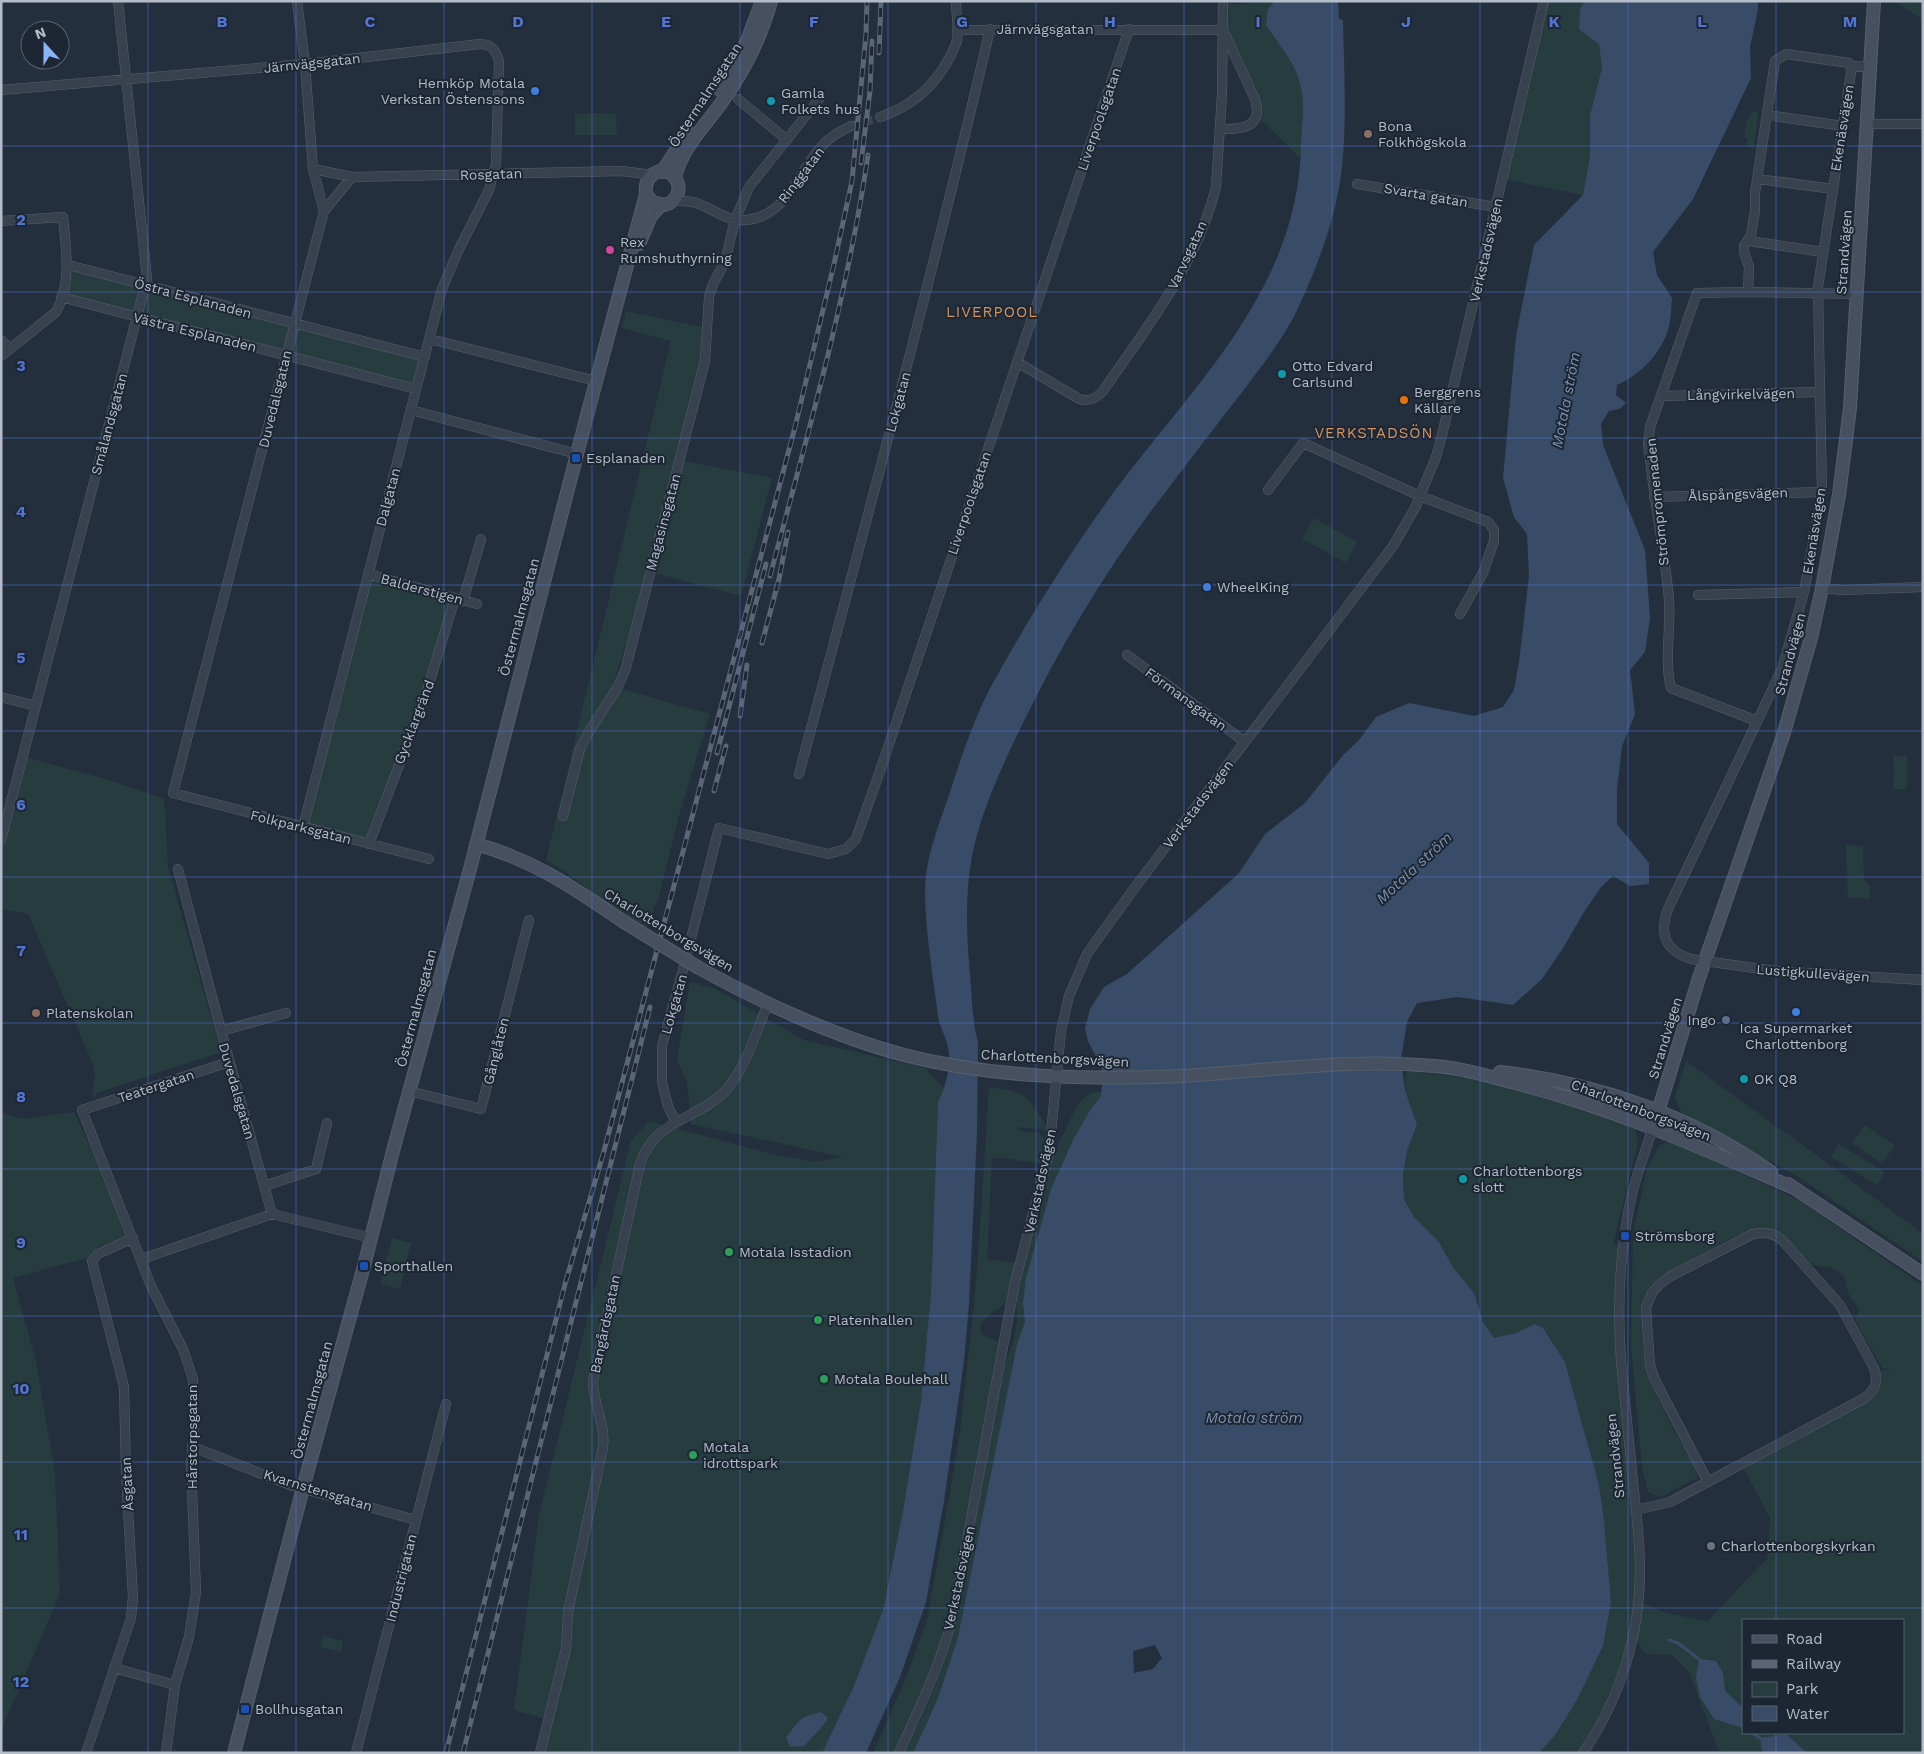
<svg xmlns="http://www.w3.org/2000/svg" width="1924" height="1754" viewBox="0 0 1924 1754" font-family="'Work Sans',sans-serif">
<rect width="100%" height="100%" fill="#242f3e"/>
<path fill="#263c3f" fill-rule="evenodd" d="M1248,1H1320L1326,160L1298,156L1260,119L1224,23L1223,4H1247Z
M1545,1H1584L1580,9L1599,44L1602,68L1590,115V156L1583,195L1503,179Z
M1894,1H1923V20Z
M1754,111L1758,112L1754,148L1746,146L1748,138L1744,137L1746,122Z
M598,113L616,114L617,135H575V114Z
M67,264L424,352L416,385L61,295Z
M626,311L706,328L707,356L678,460L772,478L741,596L651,572L612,686L710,714L680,812L659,896L647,927L604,902L566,872L546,860L671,341L622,328Z
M1314,518L1357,542L1346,563L1302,539Z
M367,569L456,595L372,840L299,826Z
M21,756L102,778L163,798L165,809L168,867L221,1052L97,1093L92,1100L95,1075L93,1064L28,914L1,909V846Z
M1893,756H1907V789H1894Z
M1846,845L1863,846L1864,880L1870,887L1869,899L1848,897Z
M690,982L714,988L804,1040L925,1068L944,1089L938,1102L931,1292L921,1401L903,1511L883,1610L853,1688L822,1753H540L549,1720L514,1710L539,1515L631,1141L649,1121L771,1154L814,1162L842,1157L691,1124L687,1082L677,1060Z
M1686,1061L1822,1159L1923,1234V1262L1794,1174L1682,1114L1675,1098Z
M1406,1071L1466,1078L1504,1086L1622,1120L1635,1130L1638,1143L1613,1245L1623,1246L1626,1410L1634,1512L1637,1601L1666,1613L1708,1621L1758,1567L1767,1560L1770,1518L1740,1462L1873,1391L1876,1372L1891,1368H1882L1855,1320L1859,1309L1848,1293L1844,1276L1830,1267L1813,1265L1778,1233L1770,1229H1759L1733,1237L1658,1279L1648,1291L1642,1306V1324L1643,1351L1650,1382L1673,1429L1698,1470L1697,1478L1660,1497L1648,1492L1642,1467L1631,1346L1633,1234L1647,1168L1660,1145L1669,1142L1696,1152L1799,1200L1923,1286V1753H1725L1718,1749L1689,1672L1672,1655L1645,1654L1632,1632L1620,1680L1584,1753H1539L1556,1734L1578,1698L1603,1646L1611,1602L1604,1520L1599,1485L1565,1362L1543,1328L1535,1324L1516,1333L1494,1339L1483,1322L1474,1293L1453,1267L1439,1242L1414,1217L1404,1199L1403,1175L1407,1151L1417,1125L1405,1090ZM1743,1620H1903V1733H1743Z
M989,1087C1023,1091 1028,1096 1046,1125V1130L1018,1127L1021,1131L1039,1133L1046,1141L1042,1164L1004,1158H992L987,1259L1016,1263L1005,1304C988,1316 961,1331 999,1341L950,1603L939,1647L927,1682L894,1753H873L907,1675L927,1620L950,1492L960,1432L973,1312L978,1259Z
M1095,1092H1102L1101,1096L1090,1110L1073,1140L1051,1189L1023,1304L1025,1322L1017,1344L958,1637L938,1698L913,1753H905L933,1692L943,1666L955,1628L965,1583L993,1424L1006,1361L1014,1340L1017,1321L1016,1297L1054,1154L1077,1105L1088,1094Z
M1,1112L21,1119L74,1112L133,1236L97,1247L90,1257L13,1278L36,1361L55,1473L60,1594L6,1719L1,1737Z
M1864,1125L1895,1145L1882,1164L1852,1143Z
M1839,1144L1885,1172L1877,1185L1831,1157Z
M392,1238L411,1243L400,1289L380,1284Z
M324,1636L343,1641L341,1652L320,1647Z"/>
<path fill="#394c67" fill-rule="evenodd" d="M1275,1H1338L1339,19L1343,20C1344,69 1347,118 1342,167C1337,214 1319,263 1299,306C1285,337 1263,364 1243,391C1216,425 1190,460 1164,494C1108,566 1062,643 1022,725C1002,766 981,811 972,856C964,899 967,944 971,986C972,1005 973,1024 978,1042L977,1132L969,1304L964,1361L944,1501L926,1602L900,1677L866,1753H822L853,1688L883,1610L903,1511L921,1401L931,1292L938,1102C946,1085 953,1063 947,1044C945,1034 939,1026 938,1016C933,977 926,936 925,896C924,862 937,830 948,798C961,758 974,717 994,681C1028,620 1065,560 1106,503C1188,389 1300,293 1301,142C1302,124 1305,104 1301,88C1297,64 1279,45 1266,25L1268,9Z
M1584,1H1758V9L1750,47L1751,78L1693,199L1653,252L1657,275L1672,298C1671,309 1671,323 1667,333C1658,357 1639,375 1617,385L1616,395L1626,403L1619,409L1609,411L1601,424L1603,445L1645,550L1650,618L1645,652L1630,670L1635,714L1622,746L1617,789V824L1649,863V884L1630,886L1613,876L1601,887L1584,912L1563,948L1542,979L1513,1005L1458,997L1417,1003L1407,1022L1401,1059L1405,1090L1417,1125L1407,1151L1403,1175L1404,1199L1414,1217L1439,1242L1453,1267L1474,1293L1483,1322L1494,1338L1516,1333L1535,1324L1543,1328L1565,1362L1599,1485L1604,1520L1611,1602L1603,1646L1578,1698L1556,1734L1539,1753H913L938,1698L958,1637L1017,1344L1025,1322L1023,1304L1026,1278L1051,1189L1073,1140L1090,1110L1101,1096L1103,1075L1101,1066L1088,1041L1085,1029L1090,1009L1104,987L1127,974L1239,873L1265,834L1305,803L1344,754L1359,740L1376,717L1409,703L1474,716L1503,707L1514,690L1519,662L1529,576L1527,534L1514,517L1503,478L1516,336L1534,245L1583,195L1590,156V115L1602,68L1599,44L1579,29L1580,9ZM1155,1645L1162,1658L1153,1669L1134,1673L1133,1651Z
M1699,1659L1716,1661L1723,1673L1725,1691L1740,1705L1743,1710V1728L1714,1719L1700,1697L1696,1678Z
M821,1712L828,1718L821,1728L804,1746L790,1747L786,1737C801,1720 796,1718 821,1712Z
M1786,1734L1807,1753H1765L1762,1750L1760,1738Z"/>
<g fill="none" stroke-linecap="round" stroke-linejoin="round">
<path stroke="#394c67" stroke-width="3" d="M1669,1640L1678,1643L1699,1659
M1752,1733L1760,1738"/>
<path stroke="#3a4453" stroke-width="9" stroke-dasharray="9 4.5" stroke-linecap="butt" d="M851,126L880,117"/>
<defs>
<path id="street" d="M297,1L305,64L313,169L324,211L173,793L429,859
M957,30H1223
M1870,67L1852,66L1818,287L1822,492L1804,592L1782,669L1668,909C1659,934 1665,951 1691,959L1775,971L1923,980
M1,90L305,64L480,44C492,44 496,51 499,61L496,164L489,190L459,249L442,289L303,827
M738,99L786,139
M1767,115L1843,126
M880,117C910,107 932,89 947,62C951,55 955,48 957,40C959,28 956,14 956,1
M1867,124H1923
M1220,129C1244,130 1265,126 1254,97L1224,32
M313,169L352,177L622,171L653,175
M1758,179L1833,189
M1357,184L1496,207
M673,201C679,201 686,201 692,202C711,206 725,222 746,220C786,217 798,173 820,148C828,138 840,131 851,126
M324,211L352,177
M1,221L63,217C66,249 72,283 56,312L1,356
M1749,241L1823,252
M68,265L425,357
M1748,292L1749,267L1744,252V246L1751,235L1755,211V193L1775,61L1786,54L1849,63L1852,66
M61,297L416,389
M430,339L596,381
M1,340L10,349
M1017,362L1079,399C1089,402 1096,399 1103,391C1147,327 1197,264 1216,187L1222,95L1223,1
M1662,396L1820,392
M411,410L577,454
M1268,490L1303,443L1420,496L1488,522L1494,530V541L1483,573L1460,614
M1654,497L1822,492
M368,574L477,604
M1822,588L1843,590L1923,587
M1698,595L1804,592
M463,601L481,539
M1127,655L1245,742
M1,697L36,706
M1757,721L1671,688C1664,663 1671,627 1669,600C1665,553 1655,506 1650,459L1648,445L1650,427L1697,293L1748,292L1856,294
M799,774C865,526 932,279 990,29
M563,816L580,749L590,730L616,690L625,671L705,361L709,297L713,284L725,262L735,220L749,187L820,98
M1,840L147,278L118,1
M369,844L426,694L455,598
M178,869L223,1038L272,1214L372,1238
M221,1031L286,1013
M409,1091L481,1109L529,920
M676,1122L668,1106L662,1082V1046L684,966L719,828L828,854L846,849L856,839L881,768L1129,29
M264,1186L316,1169L327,1123
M142,1259L272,1214
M193,1447L293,1486L416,1520
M1636,1510L1670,1502L1863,1399C1875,1391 1879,1382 1874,1368L1840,1305L1782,1240C1774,1233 1763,1232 1753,1234L1671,1276L1660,1284L1652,1293L1646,1308L1650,1365L1654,1378L1708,1482
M114,1668L175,1685
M86,1753L131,1618L133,1597L126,1474L124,1387L92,1261L98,1254L133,1238
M166,1753L175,1685L189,1637L196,1592L191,1463L194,1429L193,1379L183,1349L151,1286L82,1110L229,1062
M356,1753L446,1404
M540,1753L566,1649L568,1612L603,1447C606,1424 593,1404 593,1381L640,1164C656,1117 698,1121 727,1089C746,1067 757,1030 768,1003
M899,1753C920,1707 941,1664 953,1615L1015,1282L1049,1153L1061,1031L1069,996L1087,954L1133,890L1393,546L1415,508L1436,457L1442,435L1544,1
M1583,1753C1620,1699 1640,1635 1640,1570C1640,1540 1636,1511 1633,1482C1629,1442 1625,1401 1621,1361C1617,1304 1620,1244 1633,1190C1639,1169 1646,1148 1653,1128"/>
<path id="secondary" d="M720,90L747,41L762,1
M662,172L688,132
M675,177C682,148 705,126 722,102C744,71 761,38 771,1
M639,244L651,216L661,205
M476,844C534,860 575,889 624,922
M699,968C760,1002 836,1037 904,1055C993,1078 1090,1080 1182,1076C1266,1071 1349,1058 1433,1066C1460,1068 1485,1075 1511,1082C1609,1106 1702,1148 1794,1188
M1500,1072C1597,1083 1692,1116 1771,1172
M1653,1128L1699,978L1783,736L1811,638L1822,588L1839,495L1850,408L1874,1
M1788,1184L1923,1274
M234,1753L303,1488L364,1266L394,1147L470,869L585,423L646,194C645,187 646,180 652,175C672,159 693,195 665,205L652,202L646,194"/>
</defs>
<use href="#street" stroke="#565f6c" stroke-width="10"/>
<use href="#secondary" stroke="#565f6c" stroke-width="14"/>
<use href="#street" stroke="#38414e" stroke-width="9"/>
<use href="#secondary" stroke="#465061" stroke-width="12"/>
<defs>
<path id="rail" d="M879,53L881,1
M861,163L870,91L872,41
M770,576C807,437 847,298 868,155
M762,643L779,579L788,532
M740,716L747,665
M717,753L766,564
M714,791L726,746
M446,1753L565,1284L604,1151L795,427L834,264L852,181L866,34L867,1
M463,1753L650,1007"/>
</defs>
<use href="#rail" stroke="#5a6575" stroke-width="5"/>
<use href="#rail" stroke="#1d2633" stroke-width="3" stroke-dasharray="9" stroke-linecap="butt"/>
<defs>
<path id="secondary-bridge" d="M624,922L699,968"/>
</defs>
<use href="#secondary-bridge" stroke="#565f6c" stroke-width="14" stroke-linecap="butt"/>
<use href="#secondary-bridge" stroke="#465061" stroke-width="12"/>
</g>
<path fill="none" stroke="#5274d3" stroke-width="1" stroke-opacity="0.55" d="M148,1V1753M296,1V1753M444,1V1753M592,1V1753M740,1V1753M888,1V1753M1036,1V1753M1184,1V1753M1332,1V1753M1480,1V1753M1628,1V1753M1776,1V1620M1,146H1923M1,292H1923M1,438H1923M1,585H1923M1,731H1923M1,877H1923M1,1023H1923M1,1169H1923M1,1316H1923M1,1462H1923M1,1608H1923M1776,1733V1753"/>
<g fill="#3f7fe0" stroke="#1d2633" stroke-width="2">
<circle cx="535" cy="91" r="5"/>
<circle cx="1207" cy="587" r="5"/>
<circle cx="1796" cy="1012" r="5"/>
</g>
<g fill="#0f9aa8" stroke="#1d2633" stroke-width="2">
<circle cx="771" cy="101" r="5"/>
<circle cx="1282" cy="374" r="5"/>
<circle cx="1744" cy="1079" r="5"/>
<circle cx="1463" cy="1179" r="5"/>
</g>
<g fill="#8d6e63" stroke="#1d2633" stroke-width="2">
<circle cx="1368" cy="134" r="5"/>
<circle cx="36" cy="1013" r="5"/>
</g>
<circle fill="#d1479c" stroke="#1d2633" stroke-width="2" cx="610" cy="250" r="5"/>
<circle fill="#e8710a" stroke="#1d2633" stroke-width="2" cx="1404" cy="400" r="5"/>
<g fill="#1a4fb4" stroke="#1d2633" stroke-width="2">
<rect x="571" y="453" width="10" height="10" rx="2.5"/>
<rect x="1620" y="1231" width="10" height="10" rx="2.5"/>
<rect x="359" y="1261" width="10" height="10" rx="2.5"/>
<rect x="240" y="1704" width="10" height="10" rx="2.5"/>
</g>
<circle fill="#5c6f8a" stroke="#1d2633" stroke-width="2" cx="1726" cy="1020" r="5"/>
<g fill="#2e9e5b" stroke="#1d2633" stroke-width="2">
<circle cx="729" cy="1252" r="5"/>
<circle cx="818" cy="1320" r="5"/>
<circle cx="824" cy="1379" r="5"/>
<circle cx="693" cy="1455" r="5"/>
</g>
<circle fill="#6b7280" stroke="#1d2633" stroke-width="2" cx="1711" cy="1546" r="5"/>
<g text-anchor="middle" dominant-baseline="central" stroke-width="4" stroke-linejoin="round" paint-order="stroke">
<g font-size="14" fill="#b4bcc9" stroke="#1d2633">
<text x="1045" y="29">Järnvägsgatan</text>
<text transform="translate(312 63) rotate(-6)">Järnvägsgatan</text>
<text transform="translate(705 95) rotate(-57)">Östermalmsgatan</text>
<text transform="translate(1099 119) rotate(-71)">Liverpoolsgatan</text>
<text transform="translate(1842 128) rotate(-81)">Ekenäsvägen</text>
<text transform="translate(491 174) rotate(-2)">Rosgatan</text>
<text transform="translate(801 175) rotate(-53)">Ringgatan</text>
<text transform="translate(1426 195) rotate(10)">Svarta gatan</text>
<text transform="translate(1486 250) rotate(-77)">Verkstadsvägen</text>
<text transform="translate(1844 252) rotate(-86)">Strandvägen</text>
<text transform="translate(1187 255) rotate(-65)">Varvsgatan</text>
<text transform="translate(193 298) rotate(15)">Östra Esplanaden</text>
<text transform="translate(195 332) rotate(14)">Västra Esplanaden</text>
<text transform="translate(1741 394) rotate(-1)">Långvirkelvägen</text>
<text transform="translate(275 399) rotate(-76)">Duvedalsgatan</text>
<text transform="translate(898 402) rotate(-75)">Lokgatan</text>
<text transform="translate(109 424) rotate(-75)">Smålandsgatan</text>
<text transform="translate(1738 494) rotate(-2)">Ålspångsvägen</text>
<text transform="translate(388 497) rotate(-75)">Dalgatan</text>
<text transform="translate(1657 502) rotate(-96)">Strömpromenaden</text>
<text transform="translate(969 503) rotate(-71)">Liverpoolsgatan</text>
<text transform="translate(663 522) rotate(-75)">Magasinsgatan</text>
<text transform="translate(1814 531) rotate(-81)">Ekenäsvägen</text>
<text transform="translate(422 589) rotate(15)">Balderstigen</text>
<text transform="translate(519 617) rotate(-75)">Östermalmsgatan</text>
<text transform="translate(1790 654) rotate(-75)">Strandvägen</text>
<text transform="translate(1186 699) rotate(36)">Förmansgatan</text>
<text transform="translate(414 722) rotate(-69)">Gycklargränd</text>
<text transform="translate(1198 804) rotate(-53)">Verkstadsvägen</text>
<text transform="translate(301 827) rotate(14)">Folkparksgatan</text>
<text transform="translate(669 930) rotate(31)">Charlottenborgsvägen</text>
<text transform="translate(1813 973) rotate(4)">Lustigkullevägen</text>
<text transform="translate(674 1004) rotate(-74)">Lokgatan</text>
<text transform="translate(416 1008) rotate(-75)">Östermalmsgatan</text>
<text transform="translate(1665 1038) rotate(-73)">Strandvägen</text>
<text transform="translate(496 1051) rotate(-76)">Gånglåten</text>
<text transform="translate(1055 1058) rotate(3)">Charlottenborgsvägen</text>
<text transform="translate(156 1086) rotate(-18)">Teatergatan</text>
<text transform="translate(237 1091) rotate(74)">Duvedalsgatan</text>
<text transform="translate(1641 1110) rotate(21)">Charlottenborgsvägen</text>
<text transform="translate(1040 1181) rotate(-78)">Verkstadsvägen</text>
<text transform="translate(605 1324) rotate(-78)">Bangårdsgatan</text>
<text transform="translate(312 1400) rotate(-75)">Östermalmsgatan</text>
<text transform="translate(192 1437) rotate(-90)">Hårstorpsgatan</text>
<text transform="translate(1615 1456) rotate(-96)">Strandvägen</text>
<text transform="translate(127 1484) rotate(-93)">Åsgatan</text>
<text transform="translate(318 1490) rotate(17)">Kvarnstensgatan</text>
<text transform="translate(401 1578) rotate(-76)">Industrigatan</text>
<text transform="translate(959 1578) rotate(-78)">Verkstadsvägen</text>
</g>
<g font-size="14" fill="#b4bcc9" stroke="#1d2633" text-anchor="start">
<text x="525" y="83" text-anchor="end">Hemköp Motala<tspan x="525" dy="16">Verkstan Östenssons</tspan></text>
<text x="781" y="93">Gamla<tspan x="781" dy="16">Folkets hus</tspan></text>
<text x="1378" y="126">Bona<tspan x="1378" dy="16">Folkhögskola</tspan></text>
<text x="620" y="242">Rex<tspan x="620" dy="16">Rumshuthyrning</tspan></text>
<text x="1292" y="366">Otto Edvard<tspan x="1292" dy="16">Carlsund</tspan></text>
<text x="1414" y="392">Berggrens<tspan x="1414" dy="16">Källare</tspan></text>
<text x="586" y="458">Esplanaden</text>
<text x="1217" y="587">WheelKing</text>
<text x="46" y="1013">Platenskolan</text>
<text x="1716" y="1020" text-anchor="end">Ingo</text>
<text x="1796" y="1028" text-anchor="middle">Ica Supermarket<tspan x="1796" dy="16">Charlottenborg</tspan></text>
<text x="1754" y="1079">OK Q8</text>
<text x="1473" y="1171">Charlottenborgs<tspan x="1473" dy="16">slott</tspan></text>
<text x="1635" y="1236">Strömsborg</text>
<text x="739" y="1252">Motala Isstadion</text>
<text x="374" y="1266">Sporthallen</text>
<text x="828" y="1320">Platenhallen</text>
<text x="834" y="1379">Motala Boulehall</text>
<text x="703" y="1447">Motala<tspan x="703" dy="16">idrottspark</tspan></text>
<text x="1721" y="1546">Charlottenborgskyrkan</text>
<text x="255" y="1709">Bollhusgatan</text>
</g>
<g font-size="15" letter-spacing="1" fill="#d59563" stroke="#1d2633">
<text x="992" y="312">LIVERPOOL</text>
<text x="1374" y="433">VERKSTADSÖN</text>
</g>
<g font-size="15" font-style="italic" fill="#7c92b1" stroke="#1d2633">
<text transform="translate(1566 400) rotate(-79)">Motala ström</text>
<text transform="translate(1414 868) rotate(-43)">Motala ström</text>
<text x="1254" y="1418">Motala ström</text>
</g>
</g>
<g font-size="16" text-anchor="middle" font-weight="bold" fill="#5274d3" stroke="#1d2633" stroke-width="4" stroke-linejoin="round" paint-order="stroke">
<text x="222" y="27">B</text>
<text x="370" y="27">C</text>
<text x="518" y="27">D</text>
<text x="666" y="27">E</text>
<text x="814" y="27">F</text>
<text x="962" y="27">G</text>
<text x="1110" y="27">H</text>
<text x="1258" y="27">I</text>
<text x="1406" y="27">J</text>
<text x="1554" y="27">K</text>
<text x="1702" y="27">L</text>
<text x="1850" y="27">M</text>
<text x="21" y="225">2</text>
<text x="21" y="371">3</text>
<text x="21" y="517">4</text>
<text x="21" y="663">5</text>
<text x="21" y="810">6</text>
<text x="21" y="956">7</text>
<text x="21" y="1102">8</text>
<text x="21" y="1248">9</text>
<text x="21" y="1394">10</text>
<text x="21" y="1540">11</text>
<text x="21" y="1687">12</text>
</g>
<rect width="1924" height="1754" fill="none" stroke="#b4bcc9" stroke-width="5"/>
<rect x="1742" y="1619" width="162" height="115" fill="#1d2633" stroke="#59626f"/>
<rect x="1752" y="1635" width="25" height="8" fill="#465061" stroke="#59626f"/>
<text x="1786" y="1644" font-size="15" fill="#b4bcc9">Road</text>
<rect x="1752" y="1660" width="25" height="8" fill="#5a6575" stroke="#59626f"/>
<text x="1786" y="1669" font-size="15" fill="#b4bcc9">Railway</text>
<rect x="1752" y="1682" width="25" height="15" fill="#263c3f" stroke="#59626f"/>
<text x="1786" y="1694" font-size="15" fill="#b4bcc9">Park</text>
<rect x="1752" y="1706" width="25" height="15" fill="#394c67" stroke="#59626f"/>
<text x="1786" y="1719" font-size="15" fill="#b4bcc9">Water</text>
<g transform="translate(45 45) rotate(339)"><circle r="24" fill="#1d2633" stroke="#59626f"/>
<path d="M0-4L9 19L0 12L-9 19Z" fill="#8ab4f8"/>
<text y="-8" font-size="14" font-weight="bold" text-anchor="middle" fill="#b4bcc9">N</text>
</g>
</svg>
